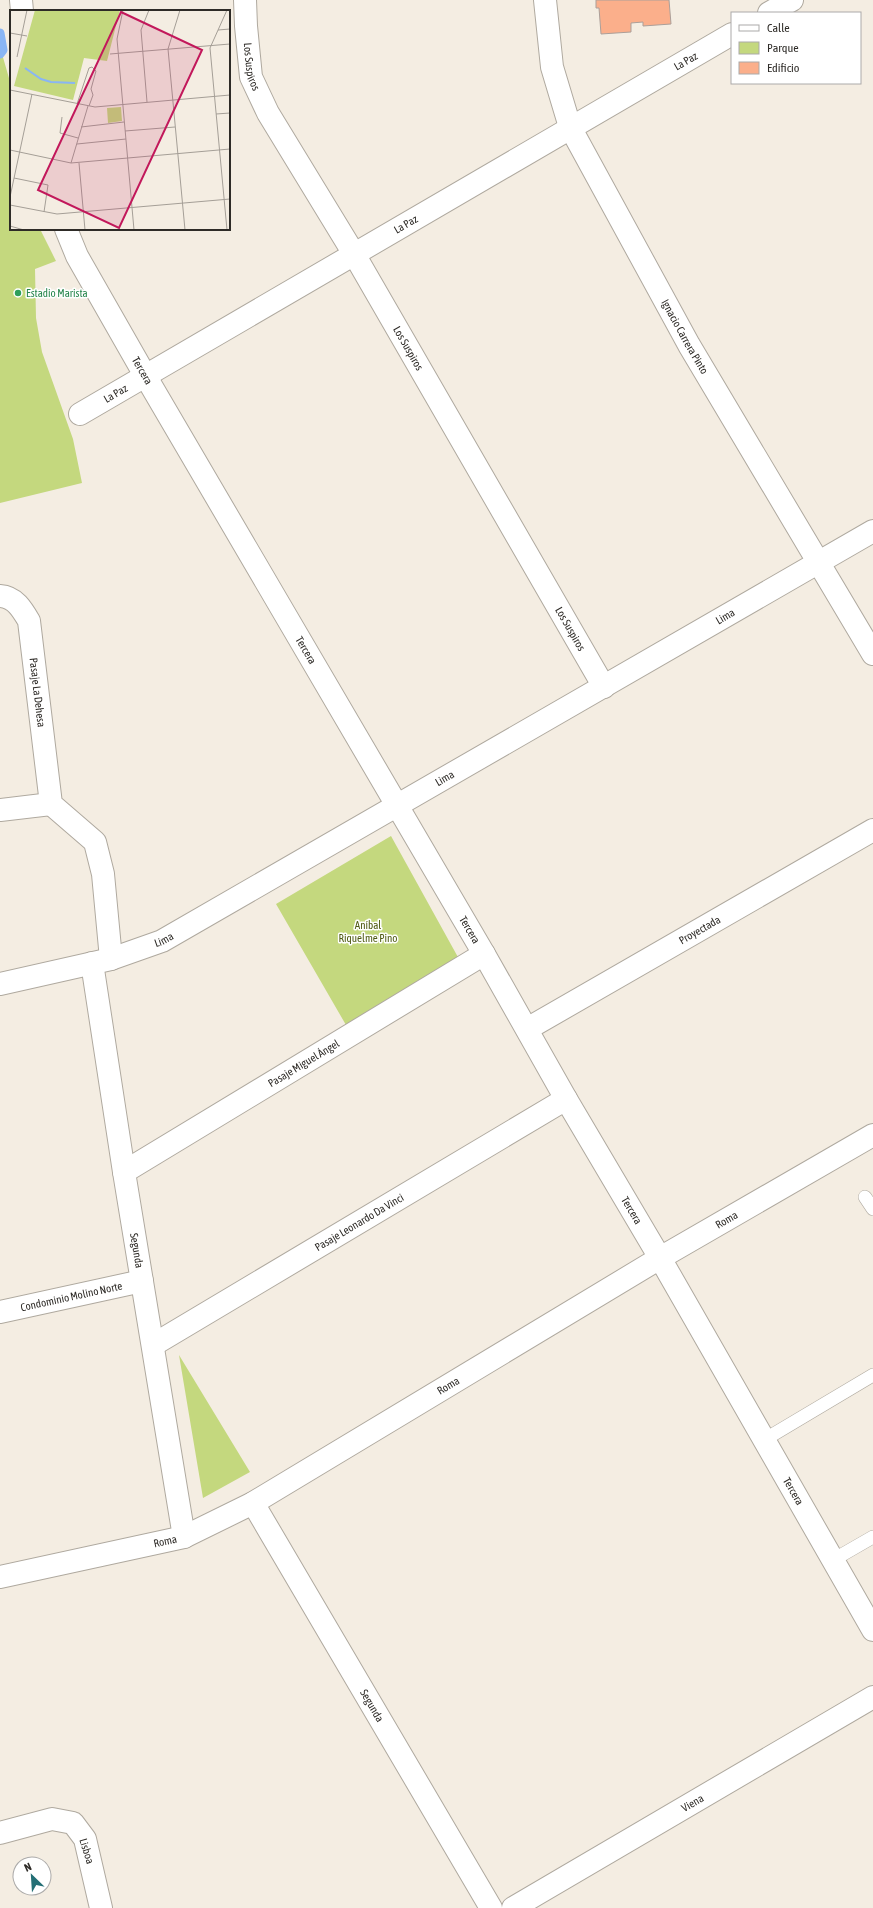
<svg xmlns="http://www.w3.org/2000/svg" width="873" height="1908" viewBox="0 0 873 1908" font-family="'Asap Condensed',sans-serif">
<rect width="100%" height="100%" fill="#f4ede2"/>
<path fill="#c4d87e" d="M0,47L11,85V229H40L56,261L35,269L36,318L42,352L73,439L82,483L0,503Z
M391,836L459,959L346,1025L276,904Z
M179,1355L250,1472L203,1498Z"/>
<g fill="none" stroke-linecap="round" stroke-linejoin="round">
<path stroke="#89b5f4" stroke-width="9" d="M0,33L3,50L0,54"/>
</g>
<path fill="#fbaf8b" stroke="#ab9f99" d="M596,0H669L671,24L643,26V22L631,23V32L601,34L599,8H596Z"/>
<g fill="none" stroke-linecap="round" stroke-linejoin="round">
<defs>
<path id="lane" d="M865,1197L873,1209
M764,1440L873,1375
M833,1560L873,1537"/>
<g id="street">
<path d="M21,0L22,11"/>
<path id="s1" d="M245,0L246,26L251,77L268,113L354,254L604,687"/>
<path d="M769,13L792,0"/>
<path id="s2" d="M66,229L77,256L146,377L484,954L566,1099L660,1258L873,1630"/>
<path id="s3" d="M80,414L732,34"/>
<path id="s4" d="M0,596C15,597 22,609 29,621L51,804L95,842L103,874L111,959"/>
<path d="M0,810L51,804"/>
<path id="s5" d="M92,963L124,1172L184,1537"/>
<path id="s6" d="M0,984L111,959L162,941L873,531"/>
<path id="s7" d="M527,1029L873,830"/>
<path id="s8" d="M124,1172L484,954"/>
<path id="s9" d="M0,1312L142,1281"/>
<path id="s10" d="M153,1345L566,1099"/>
<path id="s11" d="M253,1503L491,1908"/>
<path d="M0,1833L52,1819L73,1823L85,1839L101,1908"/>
<path id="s12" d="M513,1908L873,1697"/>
</g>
<g id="secondary">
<path id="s13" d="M545,0L552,67L570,127L689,345L873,654"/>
<path id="s14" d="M0,1577L184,1537L253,1503L660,1258L873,1135"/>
</g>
</defs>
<use href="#lane" stroke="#afa99f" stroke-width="14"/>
<use href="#street" stroke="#afa99f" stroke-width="24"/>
<use href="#secondary" stroke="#afa99f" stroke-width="24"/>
<use href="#lane" stroke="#fff" stroke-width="13"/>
<use href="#street" stroke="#fff" stroke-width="22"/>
<use href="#secondary" stroke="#fff" stroke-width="22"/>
</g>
<circle fill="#2e9e5b" stroke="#fff" stroke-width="1.5" cx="18" cy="293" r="4"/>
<g text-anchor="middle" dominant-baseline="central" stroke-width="3" stroke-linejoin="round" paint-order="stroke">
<g font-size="11" fill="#2e2b27" stroke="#fff">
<text stroke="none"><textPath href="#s3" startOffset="701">La Paz</textPath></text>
<text stroke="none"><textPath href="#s1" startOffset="67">Los Suspiros</textPath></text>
<text stroke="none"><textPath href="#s3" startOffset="377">La Paz</textPath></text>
<text stroke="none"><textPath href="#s13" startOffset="369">Ignacio Carrera Pinto</textPath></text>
<text stroke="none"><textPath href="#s1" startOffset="391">Los Suspiros</textPath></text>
<text stroke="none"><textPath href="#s2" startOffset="161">Tercera</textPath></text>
<text stroke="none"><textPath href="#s3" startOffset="41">La Paz</textPath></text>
<text stroke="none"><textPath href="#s6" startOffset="818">Lima</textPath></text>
<text stroke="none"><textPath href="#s1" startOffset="715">Los Suspiros</textPath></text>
<text stroke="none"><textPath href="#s2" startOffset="485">Tercera</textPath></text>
<text stroke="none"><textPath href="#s4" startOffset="112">Pasaje La Dehesa</textPath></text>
<text stroke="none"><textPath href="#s6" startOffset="494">Lima</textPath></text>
<text stroke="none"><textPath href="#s2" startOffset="809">Tercera</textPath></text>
<text stroke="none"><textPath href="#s7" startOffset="199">Proyectada</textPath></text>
<text stroke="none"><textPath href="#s6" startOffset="170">Lima</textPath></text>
<text stroke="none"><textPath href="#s8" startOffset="210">Pasaje Miguel Ángel</textPath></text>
<text stroke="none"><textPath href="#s2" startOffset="1133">Tercera</textPath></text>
<text stroke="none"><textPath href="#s14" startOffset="817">Roma</textPath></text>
<text stroke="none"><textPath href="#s10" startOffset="240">Pasaje Leonardo Da Vinci</textPath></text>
<text stroke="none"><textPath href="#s5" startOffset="291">Segunda</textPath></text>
<text stroke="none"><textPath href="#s9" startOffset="73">Condominio Molino Norte</textPath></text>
<text stroke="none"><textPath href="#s14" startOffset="493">Roma</textPath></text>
<text stroke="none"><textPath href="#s2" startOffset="1457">Tercera</textPath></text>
<text stroke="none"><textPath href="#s14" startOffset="169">Roma</textPath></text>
<text stroke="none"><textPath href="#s11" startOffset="235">Segunda</textPath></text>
<text stroke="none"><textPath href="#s12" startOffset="208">Viena</textPath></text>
<text transform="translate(87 1851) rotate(73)">Lisboa</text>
</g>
<g font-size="11" fill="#27864d" stroke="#fff" text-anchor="start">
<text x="26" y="293">Estadio Marista</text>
</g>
<g font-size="11" fill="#4e5a12" stroke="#fff">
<text x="368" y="925">Aníbal<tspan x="368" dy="13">Riquelme Pino</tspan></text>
</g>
</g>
<g transform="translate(10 10)">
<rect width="220" height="220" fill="#f4ede2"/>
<path d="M25,0H110L97,51L74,48L63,90L4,76ZM111,97L112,111L98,113L97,98Z" fill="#c4d87e"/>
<path fill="none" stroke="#89b5f4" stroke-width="2" d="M15,58L31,69L41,72L65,73"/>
<path fill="none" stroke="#a59f97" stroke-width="1" d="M113,0L107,29L124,220M170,0L158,39L175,220M208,20L220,19M0,23L17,26M100,44L220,34M7,47L17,0M0,80L85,97L220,85M137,92L131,20L139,0M67,94L79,58L82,57L86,61L81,79L83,85L79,96M206,104L220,103M52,107L50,123L68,128M71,117L114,112M115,121L165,117M67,134L116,129M0,140L61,153L220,139M61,153L78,96M69,153L75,220M4,168L38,175L34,202M0,187L22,84M0,195L47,204L220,189M0,216L14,220M217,220L200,38L217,0"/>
<path fill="#c2185b" fill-opacity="0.15" stroke="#c2185b" stroke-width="2" d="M111,2L192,40L109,218L28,180Z"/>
<rect width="220" height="220" fill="none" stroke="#2e2b27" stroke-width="2"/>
</g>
<rect x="731" y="12" width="130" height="72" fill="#ffffff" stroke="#abaaa9"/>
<rect x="739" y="25" width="20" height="6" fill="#ffffff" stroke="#abaaa9"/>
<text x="767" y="32" font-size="12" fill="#2e2b27">Calle</text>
<rect x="739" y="42" width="20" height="12" fill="#c4d87e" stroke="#abaaa9"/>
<text x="767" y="52" font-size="12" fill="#2e2b27">Parque</text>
<rect x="739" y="62" width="20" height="12" fill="#fbaf8b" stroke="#abaaa9"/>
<text x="767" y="72" font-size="12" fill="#2e2b27">Edificio</text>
<g transform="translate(32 1876) rotate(335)"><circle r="19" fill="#ffffff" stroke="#abaaa9"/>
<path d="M0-3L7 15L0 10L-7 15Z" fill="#246f75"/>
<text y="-6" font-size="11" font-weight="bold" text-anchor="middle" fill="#2e2b27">N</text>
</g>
</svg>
